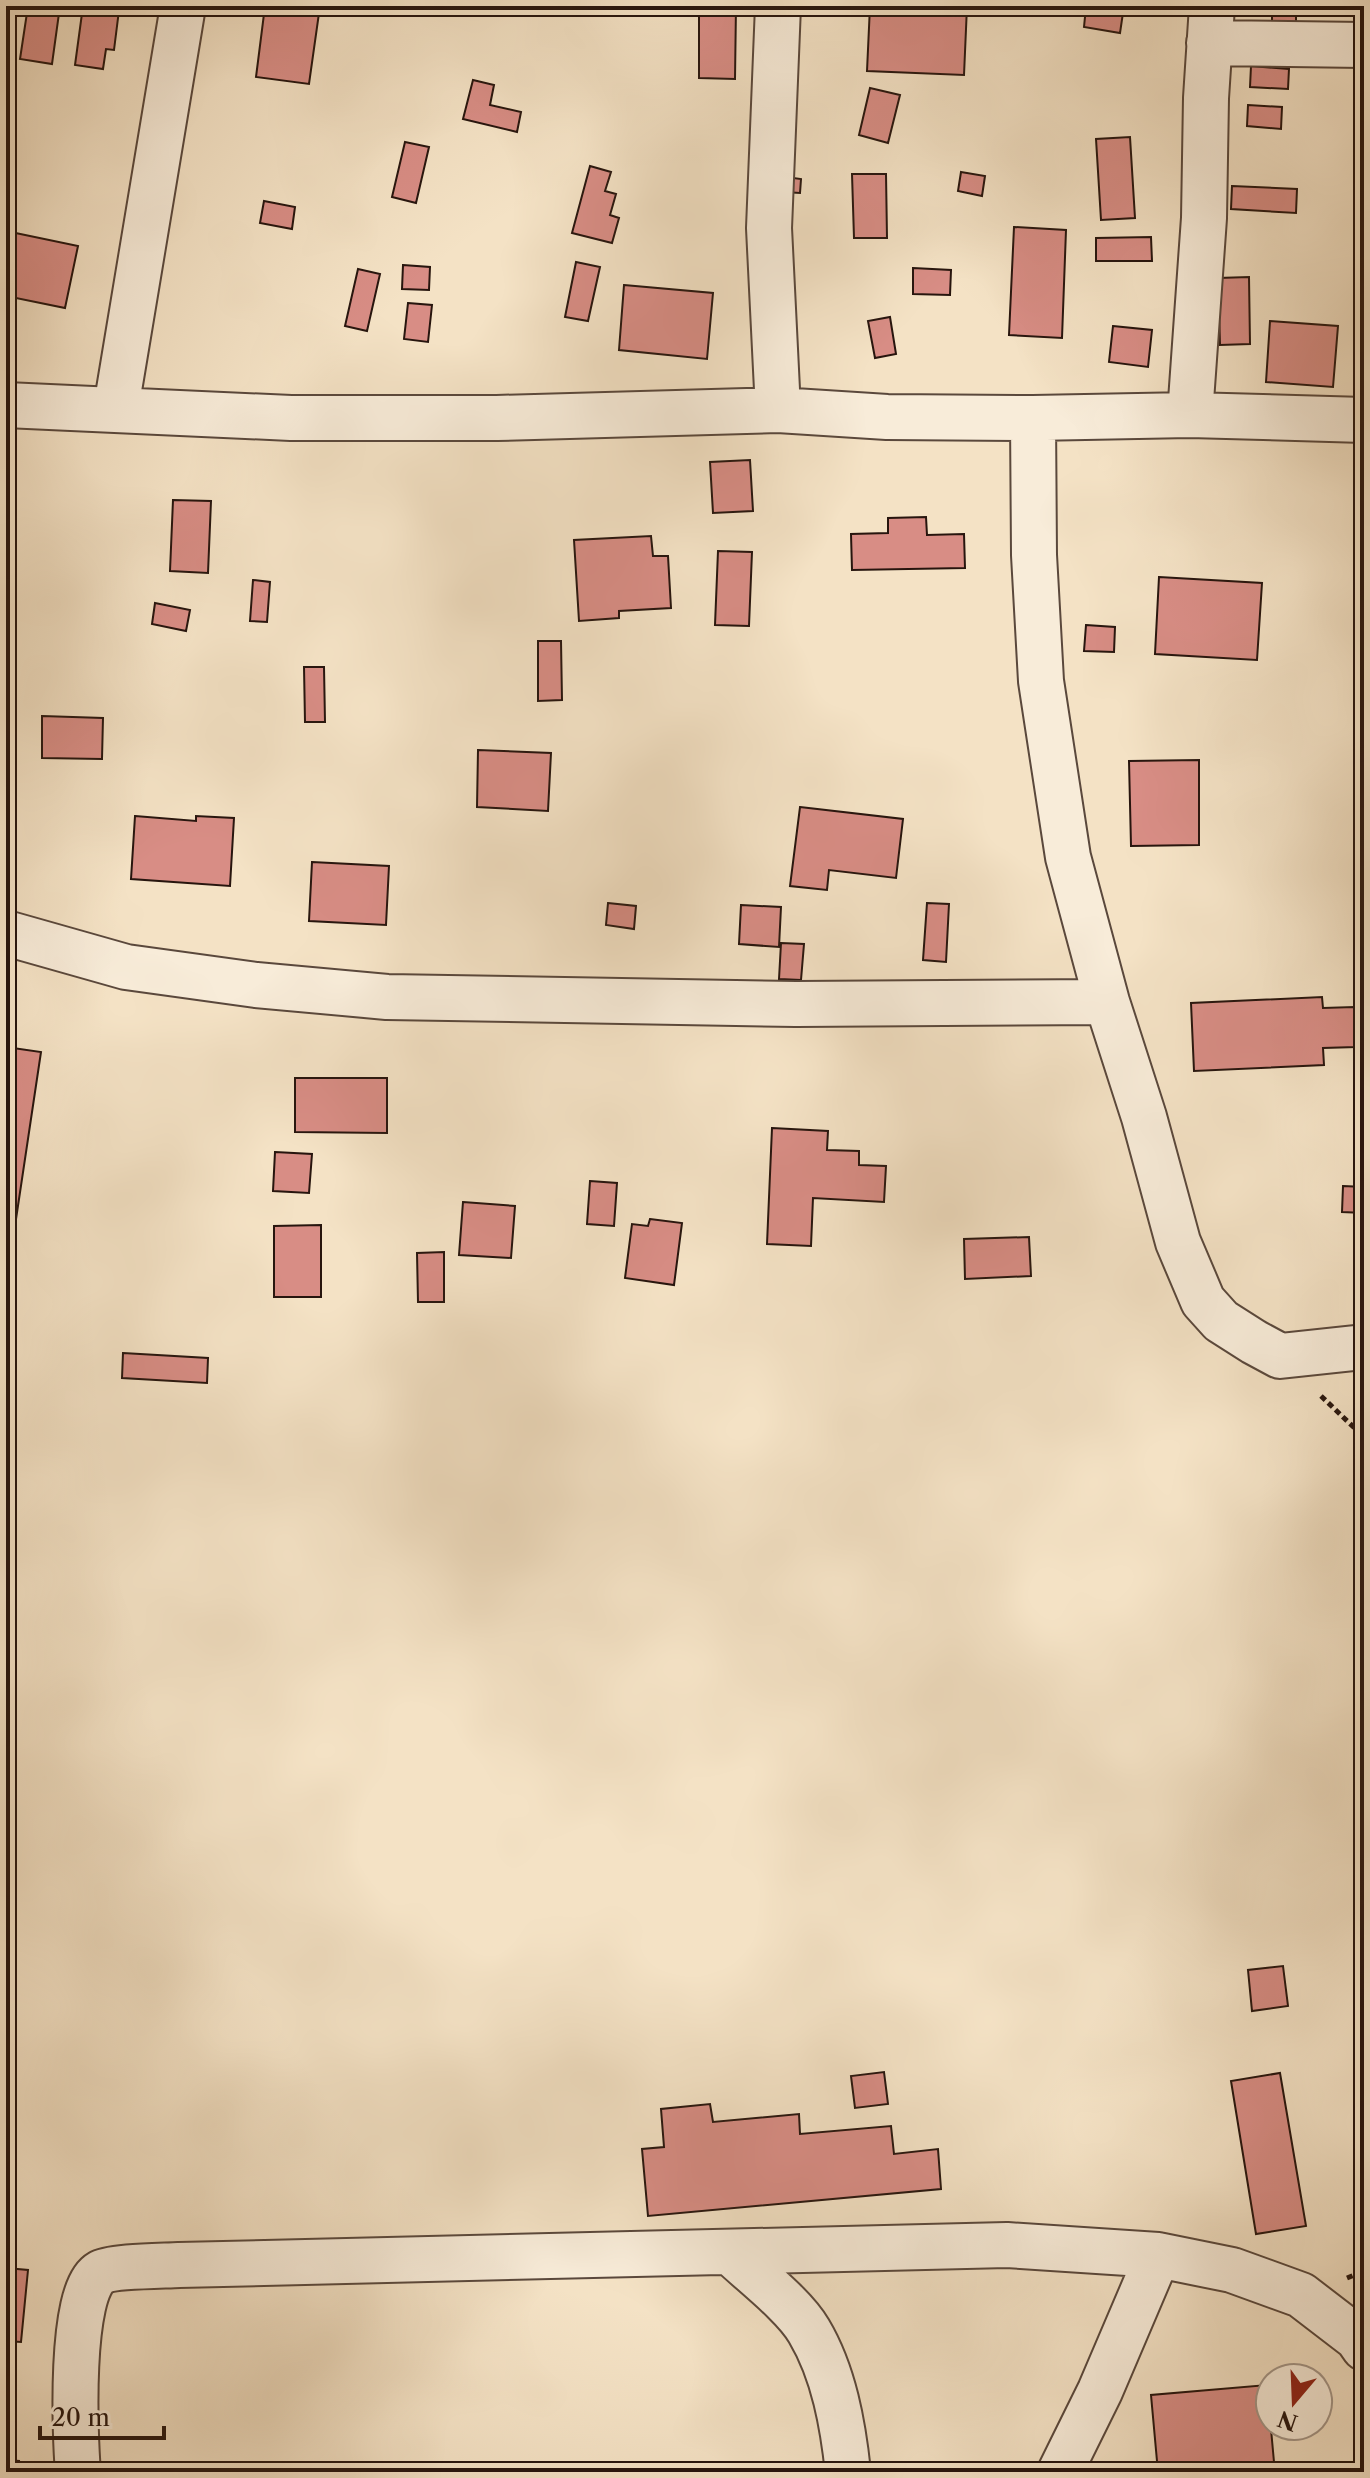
<svg xmlns="http://www.w3.org/2000/svg" width="1370" height="2478" viewBox="0 0 1370 2478" font-family="'Libre Caslon Text',serif">
<rect width="100%" height="100%" fill="#f4e2c5"/>
<filter id="stains"><feTurbulence type="fractalNoise" baseFrequency=".0025" numOctaves="4"/><feColorMatrix values="0 0 0 0 .2 0 0 0 0 .09 0 0 0 0 .02 0 0 0 .5 -.17"/></filter>
<radialGradient id="worn" r=".72"><stop offset=".6" stop-color="#630" stop-opacity="0"/><stop offset="1" stop-color="#630" stop-opacity=".3"/></radialGradient>
<path fill="#d88d85" stroke="#27150e" stroke-width="2" d="M28,6H60L52,64L20,59Z
M83,6H113L112,9L119,10L114,50L106,49L103,69L75,65Z
M265,6H320L309,84L256,77Z
M699,6H736L735,79L699,78Z
M870,6H967L964,75L867,71Z
M1103,6H1124L1120,33L1084,27L1086,7L1102,10Z
M1272,6H1296V32L1272,33Z
M1251,66L1289,69L1288,89L1250,87Z
M473,80L494,85L490,105L521,112L517,132L463,119Z
M870,88L900,95L888,143L859,135Z
M1248,105L1282,107L1281,129L1247,126Z
M1130,137L1135,218L1101,220L1096,139Z
M405,142L429,147L416,203L392,197Z
M590,166L611,172L605,191L616,194L610,215L619,218L612,243L572,233Z
M961,172L985,176L982,196L958,191Z
M852,174H886L887,238H854Z
M786,177L801,179L800,193L784,192Z
M1232,186L1297,189L1296,213L1231,209Z
M264,201L295,207L292,229L260,223Z
M1014,227L1066,230L1062,338L1009,335Z
M6,231L78,246L65,308L6,296Z
M1151,237L1152,261H1096V238Z
M576,262L600,267L588,321L565,317Z
M403,265L430,267L429,290L402,289Z
M913,268L951,270L950,295L913,294Z
M358,269L380,274L367,331L345,326Z
M1249,277L1250,344L1220,345L1218,278Z
M624,285L713,293L707,359L619,350Z
M408,303L432,305L428,342L404,339Z
M890,317L896,354L875,358L868,321Z
M1270,321L1338,326L1333,387L1266,382Z
M1113,326L1152,330L1148,367L1109,362Z
M750,460L753,511L713,513L710,462Z
M173,500L211,501L208,573L170,571Z
M926,517L927,535L964,534L965,568L852,570L851,534L888,533V518Z
M651,536L653,556H668L671,608L619,611V618L579,621L574,540Z
M718,551L752,552L749,626L715,625Z
M1159,577L1262,583L1257,660L1155,654Z
M253,580L270,582L267,622L250,621Z
M155,603L190,610L186,631L152,624Z
M1086,625L1115,627L1114,652L1084,651Z
M538,641H561L562,700L538,701Z
M304,667H324L325,722H305Z
M42,716L103,718L102,759L42,758Z
M478,750L551,753L548,811L477,807Z
M1199,760V845L1131,846L1129,761Z
M800,807L903,819L896,878L829,870L827,890L790,886Z
M135,816L196,821V816L234,818L230,886L131,879Z
M312,862L389,866L386,925L309,921Z
M608,903L636,906L634,929L606,925Z
M927,903L949,904L946,962L923,960Z
M741,905L781,907L779,947L739,944Z
M781,943L804,944L801,980L779,979Z
M1322,997L1323,1008L1354,1007L1356,1047L1323,1048L1324,1065L1194,1071L1191,1003Z
M6,1047L41,1052L6,1286Z
M295,1078H387V1133L295,1132Z
M772,1128L828,1131L827,1150L859,1151V1165L886,1166L884,1202L813,1198L811,1246L767,1244Z
M275,1152L312,1154L309,1193L273,1191Z
M590,1181L617,1183L614,1226L587,1224Z
M1343,1186L1364,1187V1213L1342,1212Z
M463,1202L515,1206L511,1258L459,1255Z
M650,1219L682,1223L674,1285L625,1278L632,1224L648,1226Z
M321,1225V1297H274V1226Z
M1029,1237L1031,1276L965,1279L964,1239Z
M444,1252V1302H418L417,1253Z
M123,1353L208,1358L207,1383L122,1378Z
M1283,1966L1288,2006L1252,2011L1248,1970Z
M884,2072L888,2104L855,2108L851,2076Z
M1280,2073L1306,2226L1256,2234L1231,2081Z
M6,2084H8L9,2141H6Z
M710,2104L713,2122L799,2114L800,2134L891,2126L894,2154L938,2149L941,2189L648,2216L642,2149L664,2147L661,2109Z
M6,2268L28,2270L21,2342L6,2341Z
M6,2365H11L10,2419H6Z
M1267,2385L1274,2462L1158,2472L1151,2395Z
M6,2460L19,2461L18,2472H6Z"/>
<g fill="none" stroke-linecap="round" stroke-linejoin="round">
<defs>
<path id="minor" d="M1209,43L1364,45
M6,405L291,418H497L778,410L887,417L1033,418L1190,415L1364,420
M116,408L183,6
M778,410L769,228L778,6
M1190,415L1204,218L1206,98L1212,6
M1033,418L1034,555L1041,681L1068,857L1107,1002L1144,1117L1178,1242L1203,1301L1221,1321L1254,1342L1280,1356L1364,1347
M6,933L126,967L256,985L387,997L796,1004L1107,1002
M731,2253C753,2274 794,2305 809,2331C834,2373 843,2425 848,2472
M78,2472C75,2437 69,2291 100,2273C111,2266 163,2266 179,2265L1007,2245L1158,2255L1232,2270L1301,2295L1357,2338L1364,2348
M1060,2472L1100,2391L1158,2255"/>
</defs>
<use href="#minor" stroke="#5a483c" stroke-width="48"/>
<path stroke="#27150e" stroke-width="5" stroke-dasharray="6 4" stroke-linecap="butt" d="M1321,1396L1364,1437
M1347,2278L1364,2271"/>
<use href="#minor" stroke="#f8ecd9" stroke-width="44"/>
</g>
<rect width="1370" height="2478" fill="none" stroke="#f4e2c5" stroke-width="32"/>
<rect x="8" y="8" width="1354" height="2462" fill="none" stroke="#27150e" stroke-width="4"/>
<rect x="16" y="16" width="1338" height="2446" fill="none" stroke="#27150e" stroke-width="2"/>
<g transform="translate(1294 2402) rotate(199)"><circle r="38" fill="#f8ecd9" stroke="#a49688" stroke-width="2"/>
<path d="M0-6L14 30L0 20L-14 30Z" fill="#8f2418"/>
<text y="-12" font-size="22" font-weight="bold" text-anchor="middle" fill="#27150e">N</text>
</g>
<path d="M40 2426v12h124v-12" fill="none" stroke="#27150e" stroke-width="4"/>
<text x="52" y="2426" font-size="24" fill="#27150e" stroke="#f8ecd9" stroke-width="6" paint-order="stroke">20 m</text>
<rect width="100%" height="100%" filter="url(#stains)"/>
<rect width="100%" height="100%" fill="url(#worn)"/>
</svg>
